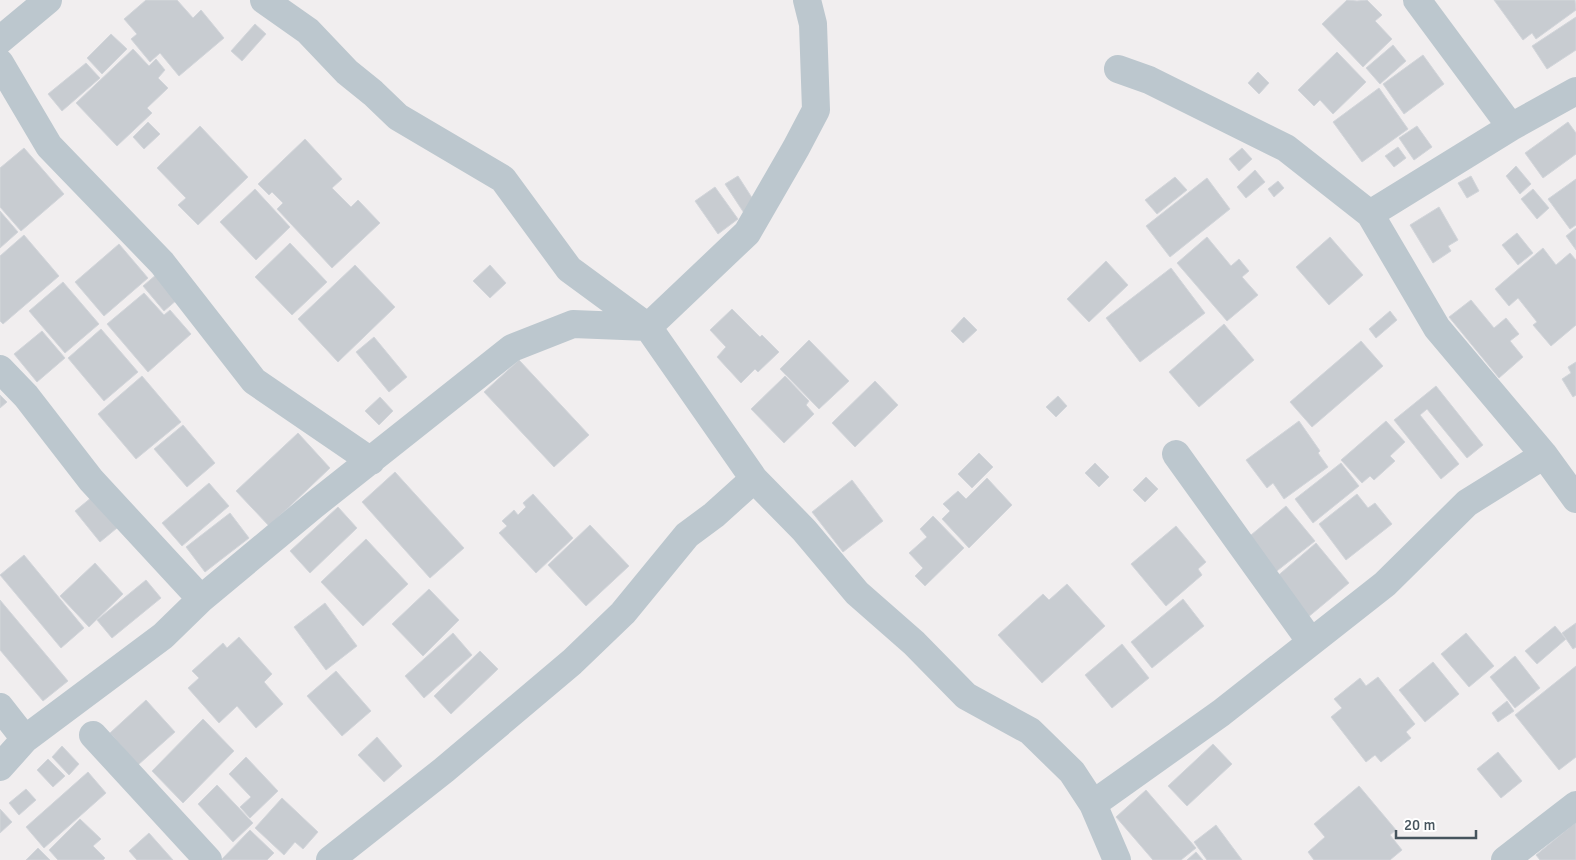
<svg xmlns="http://www.w3.org/2000/svg" width="1576" height="860" viewBox="0 0 1576 860" font-family="Signika,sans-serif">
<rect width="100%" height="100%" fill="#f1eeef"/>
<path fill="#c8ccd1" stroke="#d2d5da" d="M146,0H177L193,18L201,10L224,38L179,76L160,53L150,62L131,39L137,34L124,19Z
M1347,0L1357,1L1367,0L1382,15L1375,21L1392,39L1363,67L1322,24Z
M1494,0H1575L1576,10L1536,39L1532,33L1523,40Z
M1576,17V50L1547,69L1532,46Z
M255,24L266,34L242,61L231,51Z
M111,34L127,49L102,74L87,58Z
M1393,45L1406,61L1380,84L1366,68Z
M133,49L149,66L156,59L165,70L158,78L168,88L147,108L152,113L117,146L76,103Z
M1337,52L1366,82L1333,114L1320,100L1314,106L1298,90Z
M1423,55L1444,84L1404,114L1383,84Z
M86,63L100,78L62,111L48,94Z
M1258,72L1269,83L1259,94L1248,83Z
M1379,88L1408,129L1362,162L1333,122Z
M148,122L160,134L144,149L133,137Z
M1568,122L1576,133V154L1543,178L1525,153Z
M200,126L248,177L198,225L178,205L186,198L157,168Z
M1417,126L1432,147L1414,160L1399,138Z
M305,139L342,179L332,188L351,207L358,200L380,223L332,268L277,209L283,203L272,192L269,195L258,184Z
M1398,147L1406,158L1394,167L1385,156Z
M24,148L64,194L21,231L0,207V168Z
M1242,148L1252,159L1239,171L1229,159Z
M1516,166L1531,184L1520,194L1506,176Z
M1255,170L1265,182L1246,198L1237,187Z
M738,176L756,204L744,213L725,184Z
M1471,176L1479,191L1467,198L1458,183Z
M1175,177L1187,190L1157,214L1145,200Z
M1207,178L1230,209L1170,257L1146,226Z
M1576,179V225L1570,229L1548,199Z
M1278,181L1284,188L1274,197L1268,189Z
M715,187L738,219L718,234L695,201Z
M255,189L290,227L256,260L220,222Z
M1533,189L1549,208L1537,219L1521,199Z
M1439,207L1458,240L1448,246L1451,251L1433,263L1410,225Z
M0,211L18,232L0,248Z
M1576,228V250L1566,236Z
M1517,233L1533,253L1518,265L1502,245Z
M24,235L59,276L3,324L0,321V256Z
M1207,237L1231,266L1239,259L1249,271L1242,277L1258,295L1227,321L1177,263Z
M1330,237L1363,275L1329,305L1296,267Z
M290,243L327,282L292,315L255,277Z
M119,244L148,278L104,316L75,282Z
M1543,248L1556,265L1570,253L1576,260V325L1551,346L1533,325L1537,322L1518,298L1509,306L1495,289Z
M1106,261L1128,285L1089,322L1067,299Z
M355,265L395,307L338,362L298,319Z
M490,265L506,283L490,298L473,281Z
M1171,268L1205,313L1140,362L1106,318Z
M157,274L178,299L164,311L143,286Z
M63,282L99,324L65,353L29,311Z
M144,293L164,315L170,310L191,334L148,372L107,324Z
M1471,300L1494,328L1506,318L1519,334L1510,341L1523,357L1499,378L1449,317Z
M732,309L760,337L762,335L779,352L758,372L755,369L741,383L717,357L726,347L710,330Z
M1390,311L1397,320L1376,338L1369,329Z
M964,317L977,330L963,343L951,331Z
M1224,324L1254,360L1199,407L1169,372Z
M101,329L138,372L104,401L68,358Z
M42,331L65,358L37,382L14,354Z
M374,337L407,377L389,392L356,352Z
M809,340L849,381L819,409L780,369Z
M1361,341L1383,366L1312,427L1290,402Z
M519,360L589,435L554,467L484,392Z
M1576,362V395L1573,397L1562,379L1571,373L1568,367Z
M142,376L181,422L136,459L98,414Z
M785,376L809,401L806,405L814,414L784,443L751,409Z
M875,381L898,405L855,447L832,423Z
M1436,386L1483,445L1467,458L1427,409L1420,415L1459,464L1441,479L1394,420Z
M0,395L7,402L0,408Z
M1058,396L1067,406L1056,417L1046,407Z
M380,397L393,411L379,425L365,411Z
M1299,421L1320,451L1318,453L1328,467L1284,499L1273,483L1267,488L1246,460Z
M1386,421L1405,442L1390,456L1395,461L1374,480L1370,476L1362,483L1341,460Z
M183,425L215,463L187,487L154,449Z
M298,433L330,468L269,526L236,491Z
M979,453L993,467L972,488L958,474Z
M1095,463L1109,477L1099,487L1085,473Z
M1341,463L1359,486L1313,523L1295,499Z
M395,472L464,548L430,578L362,502Z
M1146,477L1158,489L1145,502L1133,490Z
M987,478L1012,505L969,548L942,519L950,511L943,504L958,491L966,499Z
M852,480L883,521L843,552L812,512Z
M209,483L229,506L182,546L162,523Z
M533,494L573,538L536,573L499,533L507,526L502,521L514,510L518,515L526,507L523,503Z
M1357,494L1368,508L1375,503L1392,524L1346,560L1319,524Z
M92,497L117,528L100,542L75,511Z
M1286,506L1315,541L1273,574L1245,540Z
M338,507L357,528L310,573L290,551Z
M230,513L249,538L205,572L186,547Z
M933,516L964,548L925,586L915,576L923,568L909,553L927,537L920,529Z
M590,525L629,566L586,606L548,565Z
M1176,526L1206,562L1198,569L1202,575L1166,606L1131,564Z
M366,539L408,584L363,626L321,582Z
M1316,543L1349,583L1307,618L1274,579Z
M24,555L84,628L61,648L0,575Z
M95,563L123,594L89,627L60,596Z
M146,580L161,598L112,638L97,620Z
M1067,584L1105,626L1042,683L998,635L1043,594L1049,600Z
M429,589L459,620L423,656L392,624Z
M1183,599L1204,626L1152,668L1131,642Z
M0,600L68,681L43,701L0,650Z
M325,603L357,646L326,670L294,627Z
M1576,623V647L1573,649L1562,633Z
M1555,626L1566,639L1537,664L1525,651Z
M453,633L472,655L424,698L405,676Z
M1466,633L1494,666L1469,687L1441,654Z
M239,637L272,674L264,682L283,704L256,728L237,706L219,723L188,688L199,678L192,671L223,643L227,648Z
M1122,644L1149,678L1112,708L1085,675Z
M480,651L498,669L451,714L434,696Z
M1515,656L1540,688L1515,708L1490,677Z
M1433,662L1459,694L1425,722L1399,690Z
M1576,666V757L1559,770L1515,715Z
M336,671L371,711L342,736L307,696Z
M1378,677L1415,724L1406,732L1411,738L1381,762L1375,755L1366,762L1331,717L1342,708L1334,699L1360,678L1366,686Z
M146,700L175,732L138,765L110,733Z
M1507,701L1514,711L1498,722L1492,713Z
M203,719L234,751L183,803L152,771Z
M377,737L402,766L384,782L358,755Z
M1213,744L1232,764L1187,806L1168,786Z
M62,746L79,764L69,775L52,757Z
M1498,752L1522,781L1501,798L1477,769Z
M246,757L278,791L250,818L240,807L251,797L229,774Z
M48,759L65,776L53,787L37,770Z
M88,772L106,793L44,848L26,827Z
M217,785L253,823L233,842L198,804Z
M1359,786L1396,830L1390,835L1402,850L1390,860H1314L1308,852L1325,837L1314,824Z
M26,789L36,800L19,815L9,803Z
M1146,790L1196,848L1181,860H1153L1116,817Z
M282,798L318,832L303,849L295,842L284,855L255,828Z
M0,809L12,822L0,833Z
M80,819L101,839L93,846L105,858L103,860H58L49,850Z
M1576,822V860H1540L1536,855Z
M1216,825L1242,860H1207L1194,842Z
M250,830L274,853L267,860H221Z
M149,833L173,860H137L129,851Z
M38,848L50,860H26Z
M1196,852L1203,860H1187Z"/>
<g fill="none" stroke-linecap="round" stroke-linejoin="round">
<path stroke="#bcc7ce" stroke-width="28" d="M264,0L308,31L347,72L373,93L398,117L503,179L569,269L648,327L754,479L804,530L857,593L914,643L966,696L1030,731L1072,772L1093,804L1117,860
M1417,0L1511,127
M0,40L48,0
M0,63L49,146L162,263L254,381L371,461
M1118,69L1149,80L1286,148L1370,214L1437,328L1544,455L1576,499
M1370,214L1511,127L1576,91
M0,369L26,396L91,480L201,599
M1176,454L1311,642
M0,707L25,739
M93,735L208,860
M0,767L25,739L163,636L201,599L314,505L512,348L573,324L648,327L747,233L796,148L816,110L813,24L807,0
M1093,804L1221,713L1385,584L1467,503L1544,455
M330,860L444,770L572,662L623,613L687,535L714,515L754,479
M1505,860L1576,805"/>
</g>
<path d="M1396 830v8h80v-8" fill="none" stroke="#46545d" stroke-width="2.5"/>
<text x="1404" y="830" font-size="15" fill="#46545d" stroke="#ffffff" stroke-width="4" paint-order="stroke">20 m</text>
</svg>
